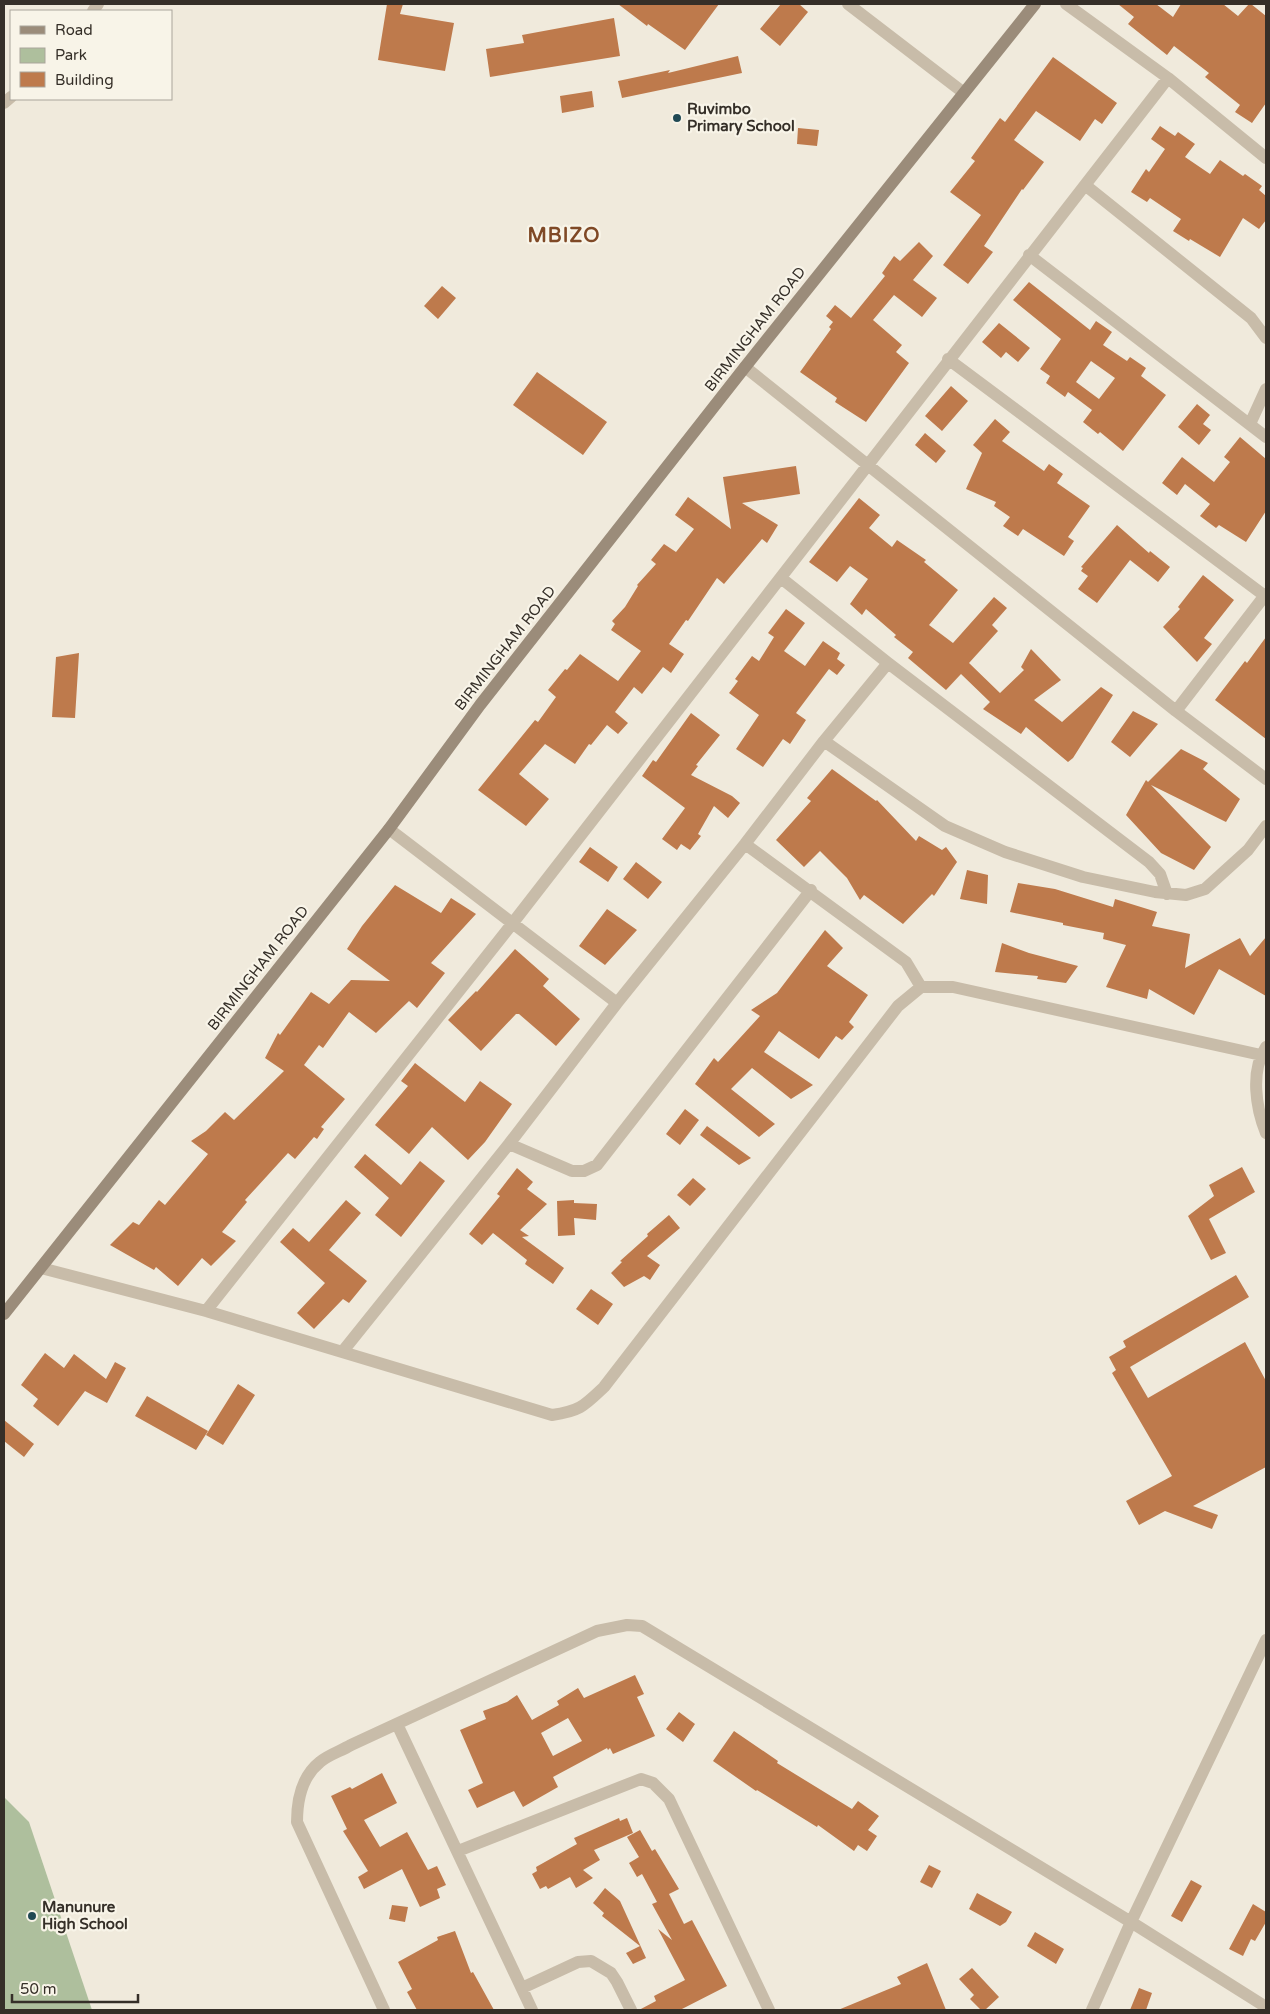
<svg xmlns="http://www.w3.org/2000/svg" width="1270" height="2014" viewBox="0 0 1270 2014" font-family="'Varela Round',sans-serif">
<rect width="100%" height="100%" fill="#f0eadc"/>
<path fill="#aebf9d" d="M4,1797L29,1822L92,2010H4Z"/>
<path fill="#be7a4c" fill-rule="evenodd" d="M387,4H403L400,14L454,23L445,71L378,60Z
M618,4H719L685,50L648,24L647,26Z
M781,4H799L808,12L780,46L760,29Z
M1118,4H1156L1173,17L1181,4H1223L1238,16L1249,4H1251L1266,16V103L1252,123L1235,112L1240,105L1205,77L1209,73L1174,46L1167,55L1128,24L1134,17Z
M614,18L620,56L490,77L486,49L524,43L522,35Z
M738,56L742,73L622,98L618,81L670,70L668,73Z
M1053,57L1117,103L1102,124L1095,119L1080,141L1036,111L1014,140L1044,162L1023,190L1022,189L984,246L993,252L968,284L943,265L981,215L950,192L975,161L971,158L1000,118L1005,122Z
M592,91L594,107L562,113L560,96Z
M1160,126L1175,136L1178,132L1195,144L1185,157L1210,174L1220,160L1243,176L1245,174L1262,186L1259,190L1266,196V220L1259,229L1243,218L1220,257L1190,239L1189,241L1173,231L1181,219L1150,198L1147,202L1131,192L1146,169L1149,172L1165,149L1151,139Z
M798,128L819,130L817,146L797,144Z
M919,242L933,256L913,280L937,298L922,317L894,295L873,320L902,345L896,352L909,363L866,422L835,402L837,398L800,372L831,329L829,327L833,322L826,316L835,305L851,318L885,276L882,273L894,256L900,261Z
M1029,282L1090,330L1096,321L1112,332L1103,345L1127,361L1130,357L1146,368L1141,376L1166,395L1123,451L1100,432L1098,434L1083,422L1092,410L1068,392L1065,397L1046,383L1050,376L1040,369L1061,339L1013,300ZM1091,361L1115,378L1099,399L1076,382Z
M442,286L456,298L438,319L424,306Z
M999,323L1030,348L1018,362L1006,352L1001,358L982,342Z
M537,372L607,422L583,455L513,405Z
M951,386L968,401L942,431L925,416Z
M1197,404L1210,415L1203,424L1211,430L1199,445L1178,427Z
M995,419L1010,432L1002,441L1044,471L1049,464L1063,474L1057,483L1090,506L1068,537L1074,541L1064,556L1023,529L1018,536L1003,526L1010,517L994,506L996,502L966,489L982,453L973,445Z
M925,433L946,451L936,463L915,445Z
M1240,437L1266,459V511L1246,542L1219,525L1216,528L1200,516L1210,504L1185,484L1177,495L1162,483L1182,457L1214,482L1230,462L1224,457Z
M796,466L800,494L742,503L778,525L767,543L762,539L724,584L717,578L688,621L686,620L669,644L684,654L671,673L663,667L642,694L634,687L615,712L628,723L618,734L607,725L591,745L589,744L575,764L545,744L519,774L549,799L526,826L478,790L535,720L538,722L556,697L548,690L565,669L567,670L580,654L618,681L641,651L611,630L615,624L612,621L625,607L638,586L637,585L656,564L651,560L664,544L676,552L694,529L675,515L688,497L731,529L723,477Z
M859,498L880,515L869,528L892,547L897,540L926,560L924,562L958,590L929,625L953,643L994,597L1007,608L992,625L998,631L969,663L1000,693L1024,670L1021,667L1031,649L1061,680L1034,700L1062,722L1101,687L1113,695L1073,758L1068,762L1026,727L1021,734L983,709L990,702L961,674L946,690L908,658L913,652L894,637L896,635L866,609L862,615L850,604L868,579L850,566L837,582L809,562Z
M1117,525L1149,553L1150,551L1170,567L1158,582L1130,560L1097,603L1078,589L1088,576L1081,571L1083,568L1081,567Z
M1203,575L1234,600L1204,638L1212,644L1197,662L1163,627L1180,609L1178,607Z
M786,609L805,623L784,651L805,666L823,641L840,653L837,659L845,665L837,675L829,669L796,713L806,720L790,744L783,739L763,767L736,749L759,715L729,693L738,681L735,679L752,656L759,661L774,637L768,633Z
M1266,637V739L1215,700L1245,661L1247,663Z
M79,653L75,718L52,717L56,657Z
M1133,711L1158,724L1130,757L1111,742Z
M691,713L720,735L696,765L698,766L691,775L732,796L740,803L728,818L714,806L698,834L701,836L690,850L681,844L677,850L662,839L685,808L642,776L653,760L656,762Z
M1181,749L1208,763L1203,769L1240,799L1226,822L1151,785L1211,847L1194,870L1161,853L1126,815L1146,780L1148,782Z
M832,769L876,801L877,800L916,841L919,836L942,850L946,847L957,862L934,896L932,894L903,924L864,895L860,900L847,878L820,851L804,867L776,840L811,801L807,798Z
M590,847L618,867L608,882L579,862Z
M636,862L662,882L648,899L623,879Z
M967,870L988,875L987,904L960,899Z
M1018,883L1055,889L1113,907L1115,899L1157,912L1152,926L1190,934L1185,968L1240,938L1250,956L1266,937V996L1219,969L1194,1015L1149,989L1147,999L1106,987L1126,945L1103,939L1104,933L1063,925V923L1010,912Z
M395,885L441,913L451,898L476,914L431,963L445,973L417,1008L409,1001L376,1033L349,1012L323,1048L319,1045L304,1065L345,1099L321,1127L324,1129L317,1139L314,1137L295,1159L288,1153L245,1200L247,1202L222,1232L236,1241L211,1266L202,1258L178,1286L156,1267L154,1270L110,1245L133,1222L139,1225L159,1200L165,1205L208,1154L191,1141L206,1131L225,1112L234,1120L284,1071L265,1058L278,1033L280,1035L311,992L329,1004L351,980L390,981L347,949L362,926Z
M607,909L637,930L605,965L579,946Z
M825,930L843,948L827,966L868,995L849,1022L854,1027L842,1040L836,1036L819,1059L779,1031L764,1052L813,1085L791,1099L752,1068L731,1089L775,1124L759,1137L695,1084L714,1058L718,1062L760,1016L751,1010L777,993Z
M1002,943L1029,953L1078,966L1066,983L1037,979L1038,976L995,972Z
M515,949L549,979L543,986L580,1019L556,1046L519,1014H516L481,1051L448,1020L476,991L477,992Z
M415,1063L465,1102L480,1081L512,1104L485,1142L468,1160L432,1127L409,1154L375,1125L408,1086L401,1081Z
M685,1109L699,1120L680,1145L666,1134Z
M707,1126L751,1158L739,1165L700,1135Z
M365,1154L401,1185L420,1161L445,1181L401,1237L375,1215L389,1198L354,1167Z
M1242,1167L1255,1192L1209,1219L1226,1253L1211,1260L1188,1216L1214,1196L1209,1185Z
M517,1168L533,1182L527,1189L547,1204L520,1230L529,1236L522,1237L564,1268L553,1284L525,1264L527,1260L493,1233L482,1245L469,1234L500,1196L497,1194Z
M693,1178L706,1189L690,1206L677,1195Z
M346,1200L361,1213L329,1250L367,1281L349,1303L343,1299L314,1329L297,1313L325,1283L280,1242L293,1228L309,1242Z
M574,1200V1203L597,1204L596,1220L574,1218L575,1235L558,1236L557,1201Z
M669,1215L680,1228L647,1256L660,1265L650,1280L644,1276L624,1287L611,1273L622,1262L620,1261L648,1236L647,1234Z
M1236,1275L1249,1297L1130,1367L1148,1398L1245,1342L1266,1381V1467L1193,1506L1218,1515L1212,1529L1165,1511L1139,1525L1126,1501L1172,1476L1112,1373L1116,1370L1109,1357L1126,1347L1123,1341Z
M591,1289L613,1304L598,1325L576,1309Z
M45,1353L64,1368L74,1354L106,1379L115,1362L126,1368L107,1403L85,1391L58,1426L33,1406L38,1399L21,1385Z
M238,1384L255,1395L223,1445L206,1435Z
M147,1396L208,1431L196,1450L135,1416Z
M4,1420L34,1444L24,1457L4,1441Z
M635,1675L644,1694L637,1697L655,1736L613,1754L610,1748L608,1750L607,1748L553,1777L558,1787L523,1807L514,1791L477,1808L468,1790L483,1783L460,1730L486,1719L483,1711L507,1702L517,1695L532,1720L559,1705L557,1701L578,1688L584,1698ZM568,1718L582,1741L553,1756L541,1733Z
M679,1712L695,1724L683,1742L666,1729Z
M734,1731L778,1761L777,1763L852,1809L858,1801L879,1816L868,1830L877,1836L867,1851L858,1845L854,1851L818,1825L817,1827L757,1790L756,1791L713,1761Z
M382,1773L397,1803L364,1820L380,1847L407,1832L428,1870L437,1866L446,1885L437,1889L440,1898L420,1907L402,1869L364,1889L358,1877L368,1871L343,1831L347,1829L331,1796L350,1787L352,1789Z
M619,1818L620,1821L627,1818L633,1833L594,1850L600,1860L583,1870L593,1878L576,1888L570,1877L548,1889L546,1886L540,1889L532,1874L537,1871L536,1867L577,1844L574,1838Z
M640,1830L652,1851L655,1849L679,1889L669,1894L684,1924L692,1920L727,1986L680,2010H639L656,2001L654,1996L685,1980L658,1929L672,1940L652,1904L657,1902L642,1874L637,1877L629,1863L639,1857L627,1837Z
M929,1865L941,1871L932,1888L920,1882Z
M1191,1880L1202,1886L1182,1922L1171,1916Z
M605,1888L620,1901L646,1958L633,1964L626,1953L640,1946L602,1916L604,1913L593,1903Z
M977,1893L1012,1912L1006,1922L1000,1926L969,1909Z
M1253,1904L1266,1912V1922L1255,1941L1251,1939L1243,1956L1229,1949Z
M392,1905L408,1907L405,1922L389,1919Z
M455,1931L471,1973L473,1972L494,2010H417L407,1992L412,1989L398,1962L438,1940L437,1937Z
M1035,1932L1064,1949L1056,1964L1027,1946Z
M927,1963L946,2010H838L901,1984L897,1977Z
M972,1968L999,1997L985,2010H981L970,1999L974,1995L959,1979Z
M1139,1988L1152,1993L1146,2010H1130Z"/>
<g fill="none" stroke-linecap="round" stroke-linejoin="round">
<path stroke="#c8bca9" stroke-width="12" d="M848,4L964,93
M1066,4L1168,78L1266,158
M93,11L98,4
M4,103L11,97
M1085,185L1251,318L1266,338
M1029,255L1266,437
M948,359L1265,596
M745,367L1176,711L1266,779
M1250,424L1266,389
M781,578L888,663L1149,862L1160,874L1167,894
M1176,711L1266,594
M824,741L945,826L1005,852L1083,877L1155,892L1186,895L1205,889L1248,850L1266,826
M389,829L617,1003
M745,844L906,962L921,987
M1266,1047C1250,1071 1256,1108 1266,1133
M509,1144L572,1171H584L597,1165L811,890
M41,1268L206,1311L552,1415C580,1411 584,1406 604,1387L898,1006L921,987H953L1261,1055
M206,1311L512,924L1168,78
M343,1351L509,1144L617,1003L745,844L824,741L888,663
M397,1724L532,2010
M458,1851L641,1779L653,1783L669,1799L769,2010
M522,1988L578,1962L591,1961L611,1973L617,1982L631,2010
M384,2010L297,1822C297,1800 301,1777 320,1762C328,1755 341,1751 351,1745L597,1631L627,1625L642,1626L1131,1922L1266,2007
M1092,2010L1131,1922L1266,1640"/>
<path stroke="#9b8c7a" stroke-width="12" d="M4,1314L389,829L480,705L745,367L1035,4"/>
</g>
<g fill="#204954" stroke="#f8f4e8" stroke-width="2">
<circle cx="677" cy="118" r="5"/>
<circle cx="32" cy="1916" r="5"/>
</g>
<g text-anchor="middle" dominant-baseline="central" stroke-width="4.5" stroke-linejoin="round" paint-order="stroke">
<g font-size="15" font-weight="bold" fill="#352f28" stroke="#f8f4e8" text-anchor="start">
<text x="687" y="109">Ruvimbo<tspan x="687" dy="17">Primary School</tspan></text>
<text x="42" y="1907">Manunure<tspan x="42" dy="17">High School</tspan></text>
</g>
<g font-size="15" fill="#352f28" stroke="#f8f4e8">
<text transform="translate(755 329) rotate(-52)">BIRMINGHAM ROAD</text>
<text transform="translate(505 648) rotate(-52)">BIRMINGHAM ROAD</text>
<text transform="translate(258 968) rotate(-52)">BIRMINGHAM ROAD</text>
</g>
<g font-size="20" font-weight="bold" letter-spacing="1" fill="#7f4926" stroke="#f8f4e8">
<text x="564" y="236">MBIZO</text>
</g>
</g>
<rect width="1270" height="2014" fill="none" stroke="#352f28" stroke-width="10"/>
<rect x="10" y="10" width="162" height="90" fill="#f8f4e8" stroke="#aaa59b"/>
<rect x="20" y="26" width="25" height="8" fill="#9b8c7a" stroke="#aaa59b"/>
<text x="55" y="35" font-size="15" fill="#352f28">Road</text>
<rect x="20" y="48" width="25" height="15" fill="#aebf9d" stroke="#aaa59b"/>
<text x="55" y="60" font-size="15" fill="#352f28">Park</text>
<rect x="20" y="72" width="25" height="15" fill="#be7a4c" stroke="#aaa59b"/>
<text x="55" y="85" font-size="15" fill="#352f28">Building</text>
<path d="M12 1994v8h126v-8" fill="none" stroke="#352f28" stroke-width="2.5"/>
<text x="20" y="1994" font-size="15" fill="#352f28" stroke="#f8f4e8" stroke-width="4" paint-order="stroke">50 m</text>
</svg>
